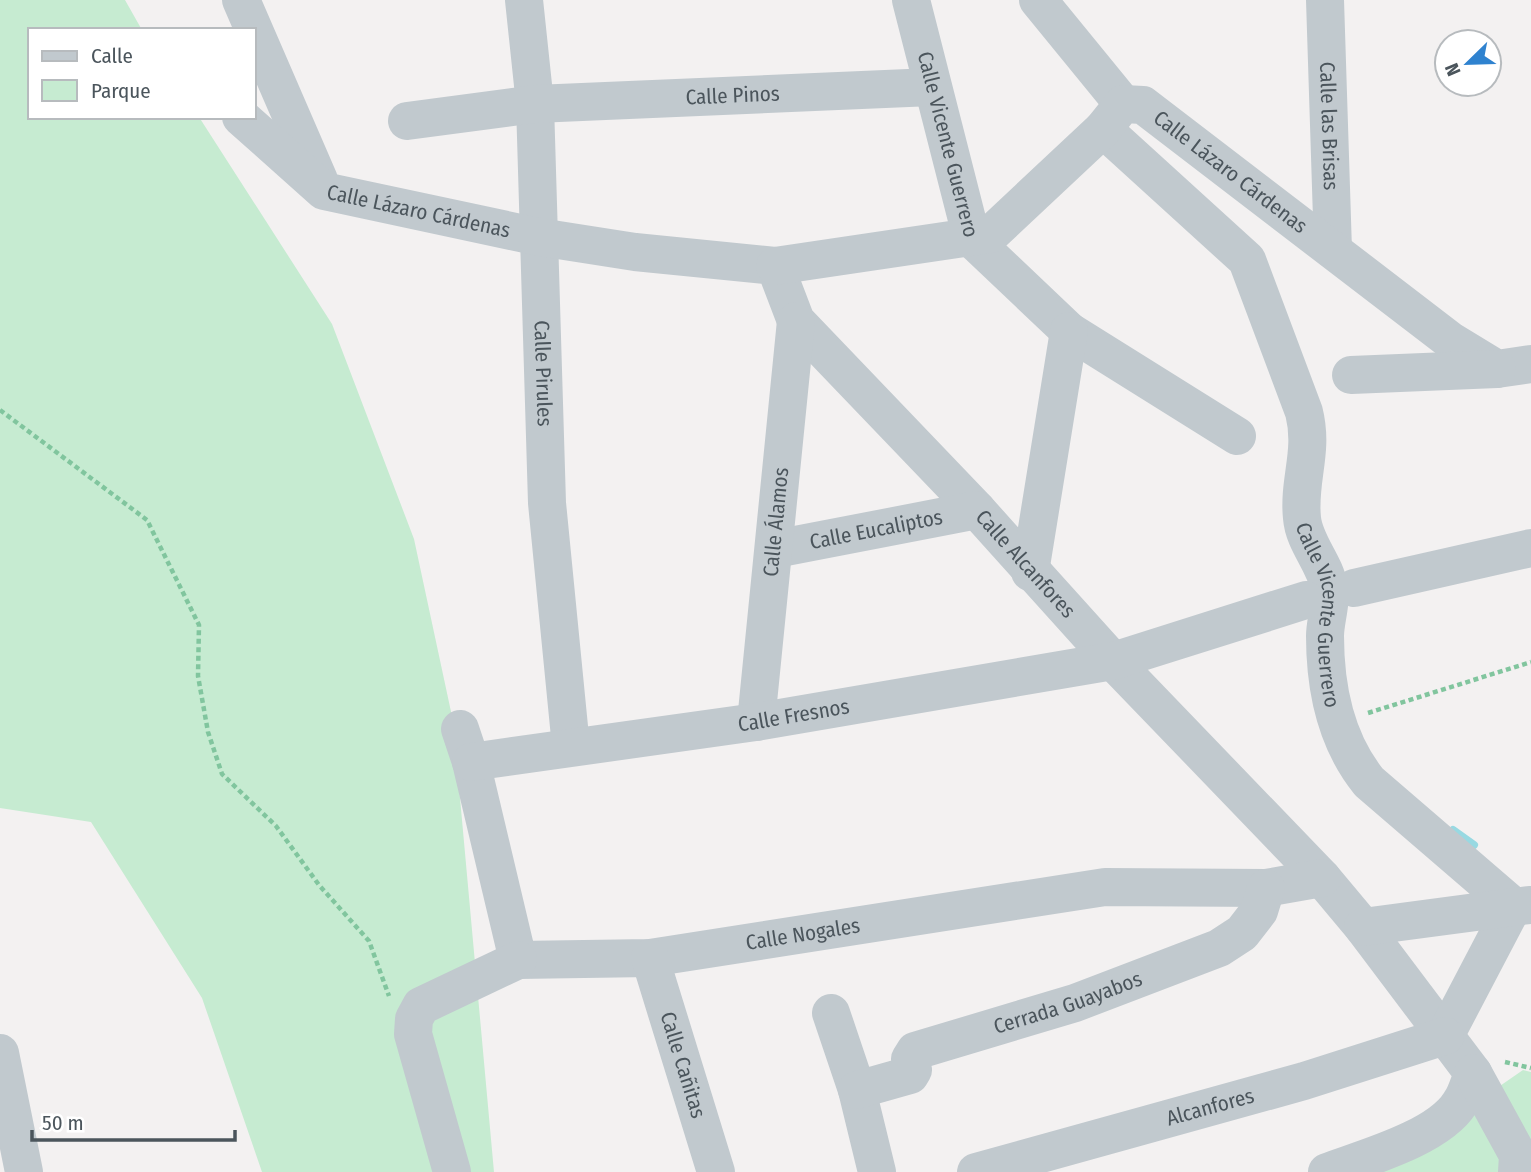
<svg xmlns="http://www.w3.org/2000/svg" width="1531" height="1172" viewBox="0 0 1531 1172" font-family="'Fira Sans Condensed',sans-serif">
<rect width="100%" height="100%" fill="#f3f1f1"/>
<path fill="#c6ebd1" d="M0,0H125L142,30H30V117H199L332,324L414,539L453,721L494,1172H262L202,998L91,822L0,808Z
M1523,1070L1531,1072V1172H1313L1481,1099Z"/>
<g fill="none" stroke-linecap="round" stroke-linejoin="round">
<path stroke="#98d9e2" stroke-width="8" d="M1453,830L1474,845"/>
<path stroke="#81c59e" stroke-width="4.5" stroke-dasharray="5 3.5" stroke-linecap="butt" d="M0,410L147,520L199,625L198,676L208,732L222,774L276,826L319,885L369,941L389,996
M1368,713L1531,662
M1505,1062L1531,1068"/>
<g stroke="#c1c9ce" stroke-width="38">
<path d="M241,0L319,180"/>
<path id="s1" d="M524,0L535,104L547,503L571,747"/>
<path id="s2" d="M911,0L972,239L1069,331L1237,436"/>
<path d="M1038,0L1123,104"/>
<path id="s3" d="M1325,0L1333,250"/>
<path id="s4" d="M241,117L324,191L539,237L635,252L775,266L796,321L977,510L1113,661L1322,878L1363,927L1473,1073C1469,1083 1466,1095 1460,1103C1438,1138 1365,1158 1327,1172"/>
<path id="s5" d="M407,121L535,104L932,87"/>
<path id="s6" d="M1103,129L1247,260L1304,412C1314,452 1298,480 1302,518C1304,543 1325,563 1329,587C1332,602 1325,621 1325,636C1325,688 1335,740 1369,782L1513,906L1445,1036"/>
<path id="s7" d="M775,266L991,234L1103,129L1123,104L1143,105L1451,341L1497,369L1531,364"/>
<path d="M1351,375L1497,369"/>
<path id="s8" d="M775,549L977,510"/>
<path d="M1030,572L1069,331"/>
<path d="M1354,588L1531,548"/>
<path id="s9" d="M756,722L796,321"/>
<path id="s10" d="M460,729L471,762L518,960L650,958L1105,887L1266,888L1322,878"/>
<path id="s11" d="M471,762L756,722L1113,661L1306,600"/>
<path d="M1363,927L1529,905"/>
<path id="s12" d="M650,958L716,1172"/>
<path d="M831,1013L857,1090L877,1172"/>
<path d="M0,1053L24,1172"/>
<path d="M1473,1073L1518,1155L1517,1172"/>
<path id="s13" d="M857,1090L910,1075L913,1070L910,1059L915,1051L1075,1003L1219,948L1242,933L1259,911L1266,888"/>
<path d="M452,1172L413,1034L414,1019L421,1006L518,960"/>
<path id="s14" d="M976,1172L1304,1081L1445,1036"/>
</g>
</g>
<g text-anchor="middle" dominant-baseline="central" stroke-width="7" stroke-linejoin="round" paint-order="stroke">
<g font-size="21" fill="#4b555c" stroke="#fff">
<text stroke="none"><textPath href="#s5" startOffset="327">Calle Pinos</textPath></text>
<text stroke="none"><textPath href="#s3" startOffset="126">Calle las Brisas</textPath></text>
<text stroke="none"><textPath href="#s2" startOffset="149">Calle Vicente Guerrero</textPath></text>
<text stroke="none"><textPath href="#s7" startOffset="534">Calle Lázaro Cárdenas</textPath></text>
<text stroke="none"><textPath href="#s4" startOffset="208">Calle Lázaro Cárdenas</textPath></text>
<text stroke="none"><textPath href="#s1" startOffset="374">Calle Pirules</textPath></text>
<text stroke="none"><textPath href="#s9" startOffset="201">Calle Álamos</textPath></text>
<text stroke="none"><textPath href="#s8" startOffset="103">Calle Eucaliptos</textPath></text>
<text stroke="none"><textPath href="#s4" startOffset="962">Calle Alcanfores</textPath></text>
<text stroke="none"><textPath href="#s6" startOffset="564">Calle Vicente Guerrero</textPath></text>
<text stroke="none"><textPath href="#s11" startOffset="326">Calle Fresnos</textPath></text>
<text stroke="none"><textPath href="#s10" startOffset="525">Calle Nogales</textPath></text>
<text stroke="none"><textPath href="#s13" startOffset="242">Cerrada Guayabos</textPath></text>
<text stroke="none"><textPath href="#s12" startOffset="112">Calle Cañitas</textPath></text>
<text stroke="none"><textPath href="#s14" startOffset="243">Alcanfores</textPath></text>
</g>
</g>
<rect x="28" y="28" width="228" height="91" fill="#ffffff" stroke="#b7bbbe" stroke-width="2"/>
<rect x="42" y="51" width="35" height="10" fill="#c1c9ce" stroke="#b7bbbe" stroke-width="2"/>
<text x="91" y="63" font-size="21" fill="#4b555c">Calle</text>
<rect x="42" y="80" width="35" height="21" fill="#c6ebd1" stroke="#b7bbbe" stroke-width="2"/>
<text x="91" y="98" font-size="21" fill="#4b555c">Parque</text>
<g transform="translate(1468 63) rotate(247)"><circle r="33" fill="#ffffff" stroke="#b7bbbe" stroke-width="2"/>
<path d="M0-5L12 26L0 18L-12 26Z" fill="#2f82cf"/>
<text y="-10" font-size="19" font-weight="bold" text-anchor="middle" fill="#4b555c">N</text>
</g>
<path d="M32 1130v10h203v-10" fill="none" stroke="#4b555c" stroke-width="3.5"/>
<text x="42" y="1130" font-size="21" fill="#4b555c" stroke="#ffffff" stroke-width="5" paint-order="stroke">50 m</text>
</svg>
